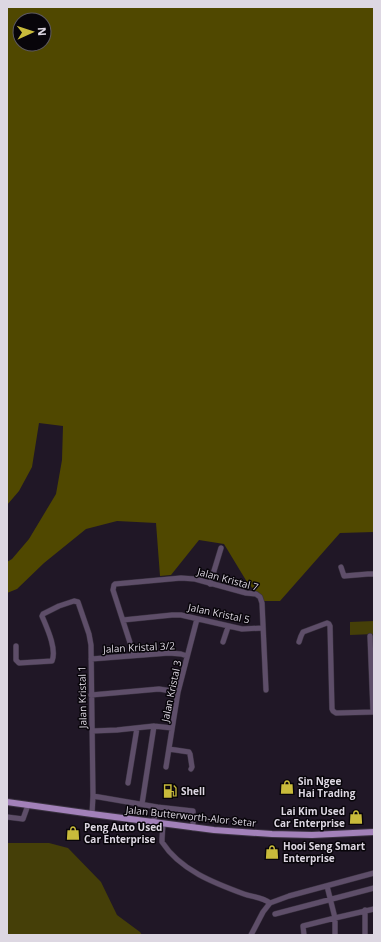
<svg xmlns="http://www.w3.org/2000/svg" width="381" height="942" viewBox="0 0 381 942" font-family="'Open Sans',sans-serif">
<rect width="100%" height="100%" fill="#201726"/>
<path fill="#453f08" d="M374,621V634L350,635V622Z
M7,843H49L68,848L101,882L117,915L140,932L142,935H7Z"/>
<path fill="#504800" fill-rule="evenodd" d="M7,7L79,8L80,7H374V532L340,533L280,601H264L247,582L224,544L199,540L171,575L160,576L156,523L117,521L86,529L44,563L17,589L7,593V562L12,559L29,539L56,494L62,460L63,426L39,423L32,467L19,491L7,505ZM20,20H44V44H20Z"/>
<g fill="none" stroke-linecap="round" stroke-linejoin="round">
<defs>
<path id="minor" d="M341,567L344,576L368,574H374
M210,584L221,548
M123,620L172,615H181L242,629L263,628
M370,636L373,712
M223,642L228,627
M299,642L301,636L303,632L327,623L329,624L330,626L332,709L333,711L336,713L374,712
M16,646V660L19,663L52,661C57,649 47,628 42,616L43,614L59,606L74,601L78,602L89,634L91,645L93,796L92,814
M134,655L113,590L114,585L115,584L181,578L195,579L246,593L256,594L260,597L262,603L266,690
M91,659L169,653L181,654L187,656
M91,695L159,689L178,692
M92,731L117,730L154,726L172,728
M169,749L189,752L190,754L192,767L191,769
M166,767L178,692L197,619
M128,783L137,728
M93,796L157,807L193,811V828
M142,804L154,726
M7,817L23,819L28,805
M153,823L157,807
M163,824L162,839V842C180,870 214,883 244,894C252,897 262,897 270,903
M327,886L335,918V935
M270,903L289,896L374,873
M365,910V935
M275,914L374,888
M251,935L263,912L270,903
M304,935L303,926L335,918L374,909"/>
<path id="major" d="M7,802L92,814L214,830L272,834L312,835L374,832"/>
</defs>
<use href="#minor" stroke="#3a3240" stroke-width="6"/>
<use href="#major" stroke="#3a3240" stroke-width="8"/>
<use href="#minor" stroke="#5e4e69" stroke-width="5"/>
<use href="#major" stroke="#a281b9" stroke-width="6"/>
</g>
<defs>
<symbol id="shop-bare" viewBox="-9 -9 18 18"><path d="M-5-2.5h2.3a2.7 3.5 0 0 1 5.4 0H5L5.5 6h-11ZM-1.5-2.5h3a1.5 2.3 0 0 0-3 0Z" fill="#c9bb3b" stroke="#08050a" stroke-width="2.5" paint-order="stroke"/></symbol>
<symbol id="fuel-bare" viewBox="-9 -9 18 18"><path d="M-5.5-6h7V0h2V4h1.3V-2.5L3-4.5l.8-.8L6-3V5H2.5V1h-1V6h-7ZM-4.2-4.7v3.2H.2V-4.7Z" fill="#c9bb3b" stroke="#08050a" stroke-width="2.5" paint-order="stroke"/></symbol>
</defs>
<g fill-rule="evenodd">
<use href="#shop-bare" x="277" y="777" width="20" height="20"/>
<use href="#fuel-bare" x="160" y="781" width="20" height="20"/>
<use href="#shop-bare" x="346" y="807" width="20" height="20"/>
<use href="#shop-bare" x="63" y="823" width="20" height="20"/>
<use href="#shop-bare" x="262" y="842" width="20" height="20"/>
</g>
<g text-anchor="middle" dominant-baseline="central" stroke-width="3" stroke-linejoin="round" paint-order="stroke">
<g font-size="10" fill="#ddd7e2" stroke="#08050a">
<text transform="translate(228 579) rotate(15)">Jalan Kristal 7</text>
<text transform="translate(219 613) rotate(12)">Jalan Kristal 5</text>
<text transform="translate(139 647) rotate(-3)">Jalan Kristal 3/2</text>
<text transform="translate(171 691) rotate(-78)">Jalan Kristal 3</text>
<text transform="translate(82 697) rotate(-91)">Jalan Kristal 1</text>
<text transform="translate(191 816) rotate(6)">Jalan Butterworth-Alor Setar</text>
</g>
<g font-size="10" font-weight="bold" fill="#ddd7e2" stroke="#08050a" text-anchor="start">
<text x="298" y="781">Sin Ngee<tspan x="298" dy="12">Hai Trading</tspan></text>
<text x="181" y="791">Shell</text>
<text x="345" y="811" text-anchor="end">Lai Kim Used<tspan x="345" dy="12">Car Enterprise</tspan></text>
<text x="84" y="827">Peng Auto Used<tspan x="84" dy="12">Car Enterprise</tspan></text>
<text x="283" y="846">Hooi Seng Smart<tspan x="283" dy="12">Enterprise</tspan></text>
</g>
</g>
<rect width="381" height="942" fill="none" stroke="#ddd7e2" stroke-width="16"/>
<g transform="translate(32 32) rotate(87)"><circle r="19" fill="#08050a" stroke="#5d5960"/>
<path d="M0-3L7 15L0 10L-7 15Z" fill="#c9bb3b"/>
<text y="-6" font-size="11" font-weight="bold" text-anchor="middle" fill="#ddd7e2">N</text>
</g>
</svg>
